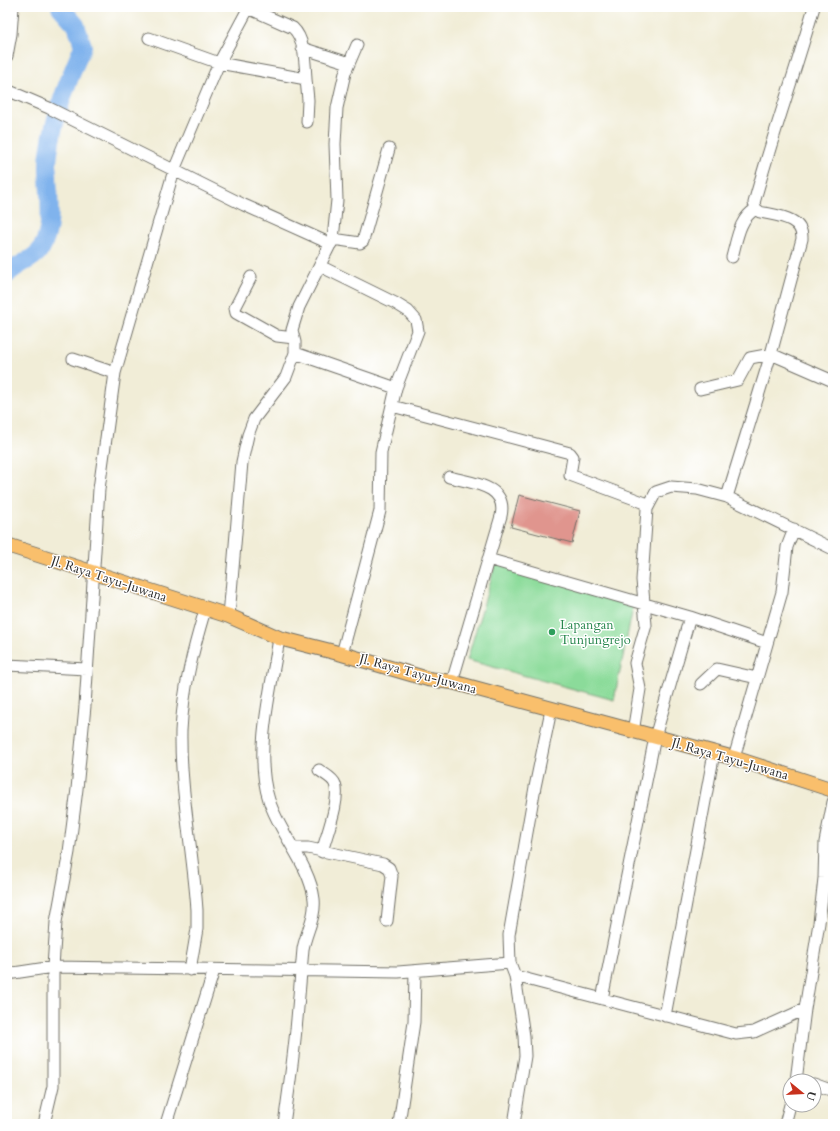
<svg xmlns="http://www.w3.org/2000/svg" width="840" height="1131" viewBox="0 0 840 1131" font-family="Cardo,serif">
<rect width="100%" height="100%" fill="#fff"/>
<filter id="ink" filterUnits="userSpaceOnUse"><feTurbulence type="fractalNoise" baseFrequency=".025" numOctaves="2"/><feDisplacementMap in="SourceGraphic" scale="8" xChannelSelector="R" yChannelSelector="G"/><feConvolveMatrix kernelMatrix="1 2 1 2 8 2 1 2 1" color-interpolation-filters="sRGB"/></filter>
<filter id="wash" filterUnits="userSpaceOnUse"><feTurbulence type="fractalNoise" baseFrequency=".012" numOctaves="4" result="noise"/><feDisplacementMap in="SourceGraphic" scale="16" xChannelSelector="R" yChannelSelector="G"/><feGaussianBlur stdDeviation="0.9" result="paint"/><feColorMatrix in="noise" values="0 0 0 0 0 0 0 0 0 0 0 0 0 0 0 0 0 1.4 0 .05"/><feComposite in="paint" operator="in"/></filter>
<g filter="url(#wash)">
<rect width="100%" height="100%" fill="#f1edd7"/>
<path fill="#8bdb9a" stroke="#5b8362" d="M496,562L634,603L614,700L467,660Z"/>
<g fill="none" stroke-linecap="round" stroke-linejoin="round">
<path stroke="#80b3ed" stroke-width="18" d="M7,275C16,264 34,260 41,249C58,219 44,185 49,153C54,115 68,81 83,46L76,25L60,7"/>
</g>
<g id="blocks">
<path fill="#e0958e" d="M519,495L580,511L572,543L511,527Z"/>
</g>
</g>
<g filter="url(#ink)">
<use href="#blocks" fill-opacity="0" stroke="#706f67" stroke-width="1"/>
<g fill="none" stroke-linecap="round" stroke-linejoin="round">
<defs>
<path id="minor" d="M248,8L293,28C305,39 305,63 306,79
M7,32L11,34L7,56
M11,34L13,7
M149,38L219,63L306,79L308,100L307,122
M302,48L349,63
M7,90L49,108L244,205L331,244
M333,239L360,243L363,241L389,149
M732,257C737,240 739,218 756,209
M320,266L395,303L408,311L416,320L418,331L396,388
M251,277L235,308L236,313L277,336L294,338
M295,353L396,388L381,452L380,511L342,654
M73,359L115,373
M700,389L738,380L750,358L771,354L833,381
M392,406L570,453L573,457L570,475L648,504
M449,477C472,483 508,485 501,516L452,682
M727,497L771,354L802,239C803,217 777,216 760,212L756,209L754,203C772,137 795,73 814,7
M488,559L690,617L767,643
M229,616L242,462L248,435L254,419L286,377L295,353V342L292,330L299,307L333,239L337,200L335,144L337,108L345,73L357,45
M279,638C272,688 253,751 269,800C279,833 310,865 314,899C316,917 306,932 303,949C301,972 299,996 297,1019C294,1054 289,1089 284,1124
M7,665L87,669
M701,684L717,669L757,678
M633,732L640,689L635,663L646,625L642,580L647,509L656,492L671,487L697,489L727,497L833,549
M734,758L782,592L787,547L794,529
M319,770C324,774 333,778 335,784C341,799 326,836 322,852
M293,848H308L383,864L389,868L392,876L387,921
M190,970L197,929V910C193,850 180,791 181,731C183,689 193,650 205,610
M7,974L53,967L398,972L510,963
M515,976L736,1034L754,1032L805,1009
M602,999L655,737L690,617
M665,1016L714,753
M796,1081L805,1009L819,923L824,878L825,842L833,802
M814,1084L833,1091
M44,1124L53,1086V967L56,922L69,852L77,789L85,706L99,489L115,373L174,170L219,63L249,7
M166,1124L214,970
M399,1124L414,1022L415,971
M514,1124L525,1056L524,1036L515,976L510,963L509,935L535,787L551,710
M785,1124L790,1105"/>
<path id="major" d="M7,545L229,616L279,638L342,654L428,679L452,682L734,758L833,790"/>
</defs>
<use href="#minor" stroke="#706f67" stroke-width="13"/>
<use href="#major" stroke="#706f67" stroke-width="16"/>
<use href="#minor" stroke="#fff" stroke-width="11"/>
<use href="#major" stroke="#f9bf6c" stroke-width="14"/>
</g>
</g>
<circle fill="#2e9e5b" stroke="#fff" stroke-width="1.5" cx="552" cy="632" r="4"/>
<g text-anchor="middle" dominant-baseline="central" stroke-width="3" stroke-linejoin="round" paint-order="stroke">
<g font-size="13" fill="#2b2b2b" stroke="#fff">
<text transform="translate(109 579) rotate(18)">Jl. Raya Tayu-Juwana</text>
<text transform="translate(418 674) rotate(15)">Jl. Raya Tayu-Juwana</text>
<text transform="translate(730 759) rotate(16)">Jl. Raya Tayu-Juwana</text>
</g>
<g font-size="13" fill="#27864d" stroke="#fff" text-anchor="start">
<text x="560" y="625">Lapangan<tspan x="560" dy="15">Tunjungrejo</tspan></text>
</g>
</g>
<rect width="840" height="1131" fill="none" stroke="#fff" stroke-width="24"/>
<g transform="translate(802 1093) rotate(108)"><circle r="19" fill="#ffffff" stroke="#aaaaaa"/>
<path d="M0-3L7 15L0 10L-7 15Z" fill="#c8321e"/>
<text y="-6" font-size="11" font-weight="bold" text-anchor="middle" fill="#2b2b2b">U</text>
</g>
</svg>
